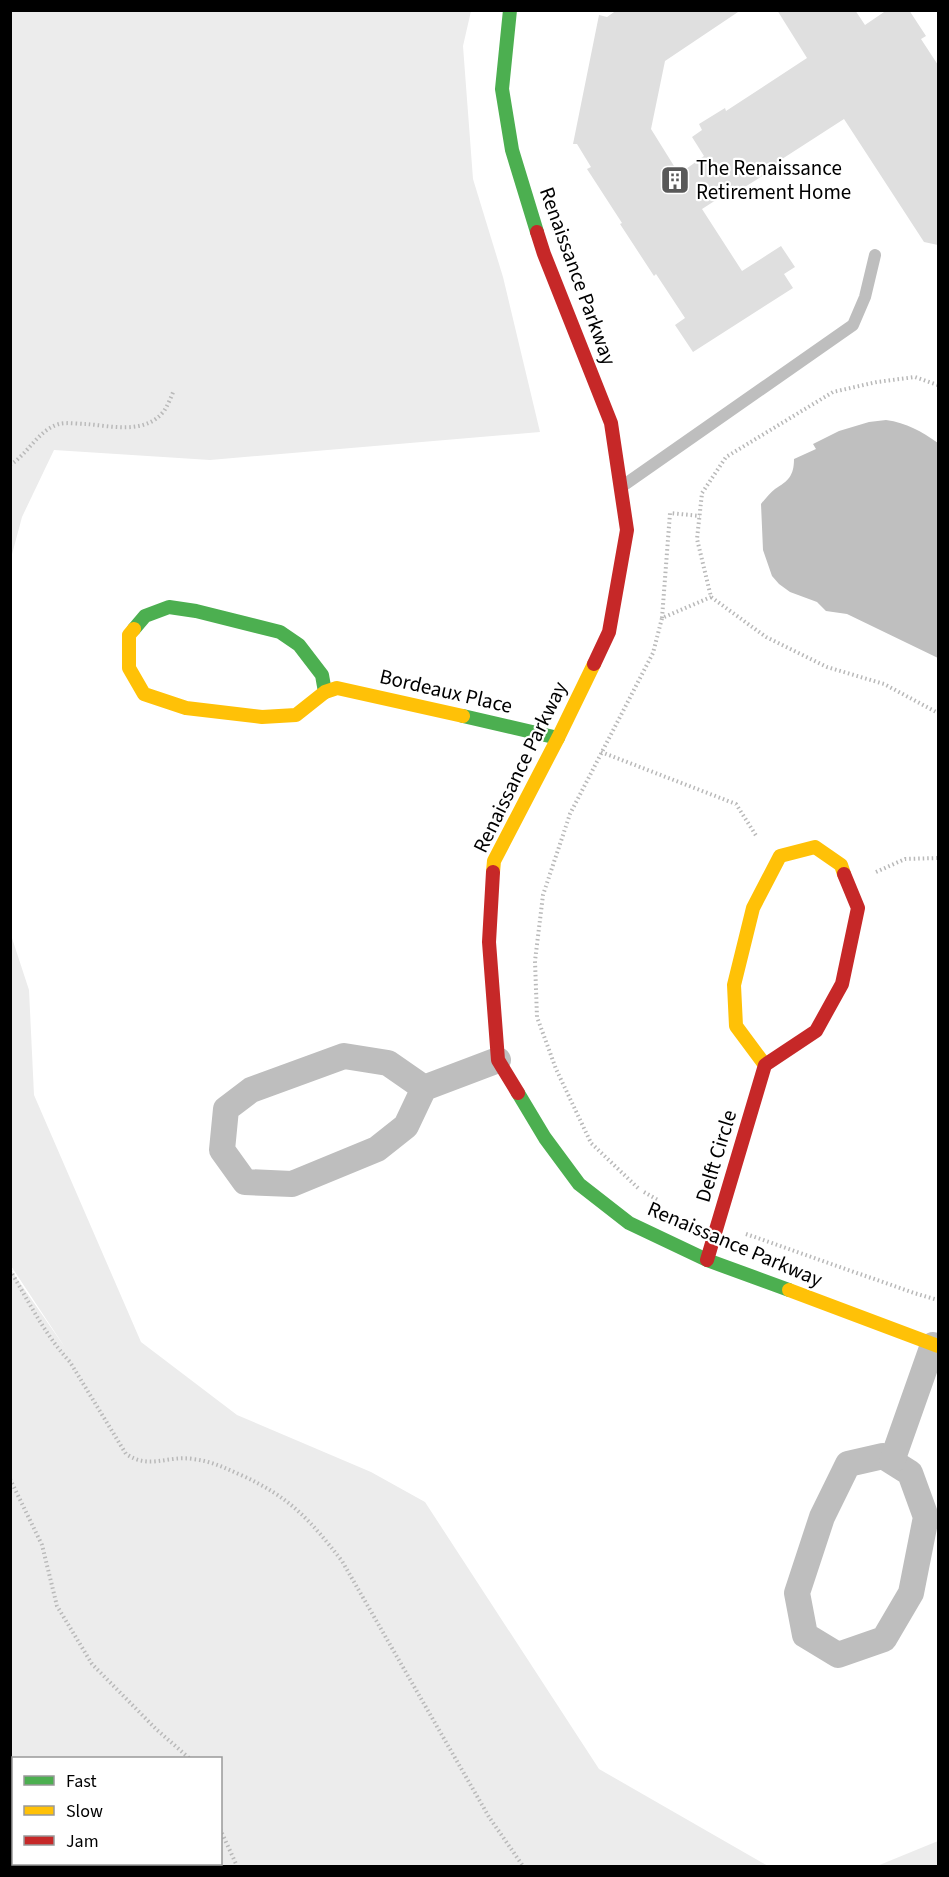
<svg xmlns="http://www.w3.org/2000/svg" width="949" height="1877" viewBox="0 0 949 1877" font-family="'Source Sans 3',sans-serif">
<rect width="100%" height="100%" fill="#fff"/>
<g fill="#ececec" fill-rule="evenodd">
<polygon points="11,10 471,11 463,46 473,179 503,277 540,432 210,460 54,450 22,517 11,558"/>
<path d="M10 932 29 990 34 1095 141 1342 237 1415 371 1472 425 1502 599 1769 768 1866H11V1270L66 1349 11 1266ZM14 1758H220V1864H14Z"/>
<polygon points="938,1841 938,1866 876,1866 877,1866"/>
</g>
<path fill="#bfbfbf" d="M886 420C907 423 921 431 938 443V658L847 614 826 611 817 602 790 592 779 584 772 576 763 550 761 504C765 499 770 493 775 489 788 481 794 476 794 459L816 449 813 444 839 431 869 422Z"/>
<polygon fill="#dfdfdf" points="617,10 741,10 665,61 651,129 679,174 704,156 692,137 702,130 699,124 725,108 726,111 807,58 777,10 855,10 865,25 887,10 909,10 926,36 921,39 938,65 938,245 924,242 844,119 765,170 767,173 740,190 738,186 702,209 742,271 781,246 795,267 784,274 793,288 693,352 675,325 685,318 656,274 654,276 620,224 622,223 587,169 591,167 577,144 573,144 599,15 607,17"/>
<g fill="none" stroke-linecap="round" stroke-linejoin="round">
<g stroke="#b9b9b9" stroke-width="4" stroke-dasharray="1.5 3" stroke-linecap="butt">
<polyline points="938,385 915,377 877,382 833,392 726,457 702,493 697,539 711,597 766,637 827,667 884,684 938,713"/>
<path d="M10 465C28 454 38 430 59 424 67 422 78 424 86 424 112 426 145 435 164 411 168 405 171 397 174 390"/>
<polyline points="662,618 670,513 700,516"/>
<polyline points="601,752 736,804 757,837"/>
<polyline points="876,872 905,859 938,858"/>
<polyline points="638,1188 591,1143 556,1069 537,1017 535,961 543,895 570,814 653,653 662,618 711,597"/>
<polyline points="644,1192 658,1200"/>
<polyline points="746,1234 914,1293 938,1300"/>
<path d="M10 1270C29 1302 45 1335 70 1362L126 1454C150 1470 167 1455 193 1459 211 1461 225 1468 241 1475 290 1497 310 1520 342 1561L489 1817 523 1866"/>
<polyline points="10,1479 42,1545 57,1606 92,1664 156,1729 189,1758"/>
<polyline points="220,1829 237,1866"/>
</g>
<polyline stroke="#bebebe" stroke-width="12" points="624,485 853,325 865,297 875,255"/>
<g stroke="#bebebe" stroke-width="26">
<polyline points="424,1088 388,1063 344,1056 251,1090 226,1109 222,1150 245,1182 292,1184 377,1149 406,1126 424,1088 498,1060"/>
<polygon points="883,1456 910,1473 926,1517 911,1593 884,1639 838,1655 805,1635 797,1593 822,1517 848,1464"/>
<polyline points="892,1461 933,1345"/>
</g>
<g stroke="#4caf50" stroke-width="14">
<polyline points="510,10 502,89 512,150 537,232"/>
<polyline points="134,629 145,616 169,607 196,611 280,632 299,645 322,675 325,692"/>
<polyline points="463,716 558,738"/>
<polyline points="518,1093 545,1138 579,1184 629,1223 707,1260 789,1290"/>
</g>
<g stroke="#ffc107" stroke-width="14">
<polyline points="134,629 129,635 129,668 144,694 186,708 262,717 296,715 325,692 337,688 463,716"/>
<polyline points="493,872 494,861 558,738 594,664"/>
<polyline points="765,1065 736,1026 734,985 753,908 780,856 815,847 841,865 844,874"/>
<polyline points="789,1290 938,1346"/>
</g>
<g stroke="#c62828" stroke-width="14">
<polyline points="537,232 544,254 611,423 627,530 609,632 594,664"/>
<polyline points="493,872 489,942 498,1060 518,1093"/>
<polyline points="707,1260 765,1065 816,1031 842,984 858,908 844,874"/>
</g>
</g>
<defs>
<g id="building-square" transform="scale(1.5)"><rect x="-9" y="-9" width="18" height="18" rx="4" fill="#595959" stroke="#fff"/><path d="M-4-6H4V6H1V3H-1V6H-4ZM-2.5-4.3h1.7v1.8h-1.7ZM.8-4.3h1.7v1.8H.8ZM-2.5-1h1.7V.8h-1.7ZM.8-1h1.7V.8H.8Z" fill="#fff"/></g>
</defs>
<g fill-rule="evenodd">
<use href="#building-square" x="675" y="180"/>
</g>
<g text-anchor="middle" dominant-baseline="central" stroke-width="4.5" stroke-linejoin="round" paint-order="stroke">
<g font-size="21" fill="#000" stroke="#fff" text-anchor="start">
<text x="696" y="168">The Renaissance<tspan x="696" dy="24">Retirement Home</tspan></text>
</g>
<g font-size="21" fill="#000" stroke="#fff">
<text transform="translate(578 276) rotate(70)">Renaissance Parkway</text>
<text transform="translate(446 691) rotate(13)">Bordeaux Place</text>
<text transform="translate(520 767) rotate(-64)">Renaissance Parkway</text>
<text transform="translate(716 1156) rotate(-73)">Delft Circle</text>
<text transform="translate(735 1244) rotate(23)">Renaissance Parkway</text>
</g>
</g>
<rect width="949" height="1877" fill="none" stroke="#000000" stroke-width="24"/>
<rect x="12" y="1757" width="210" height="108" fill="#ffffff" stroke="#999999" stroke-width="1.5"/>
<rect x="24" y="1776" width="30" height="9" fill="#4caf50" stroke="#999999" stroke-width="1.5"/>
<text x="66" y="1787" font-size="18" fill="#000000">Fast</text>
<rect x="24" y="1806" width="30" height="9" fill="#ffc107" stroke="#999999" stroke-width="1.5"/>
<text x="66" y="1817" font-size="18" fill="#000000">Slow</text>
<rect x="24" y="1836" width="30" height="9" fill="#c62828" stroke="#999999" stroke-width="1.5"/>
<text x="66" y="1847" font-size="18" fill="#000000">Jam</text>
</svg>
